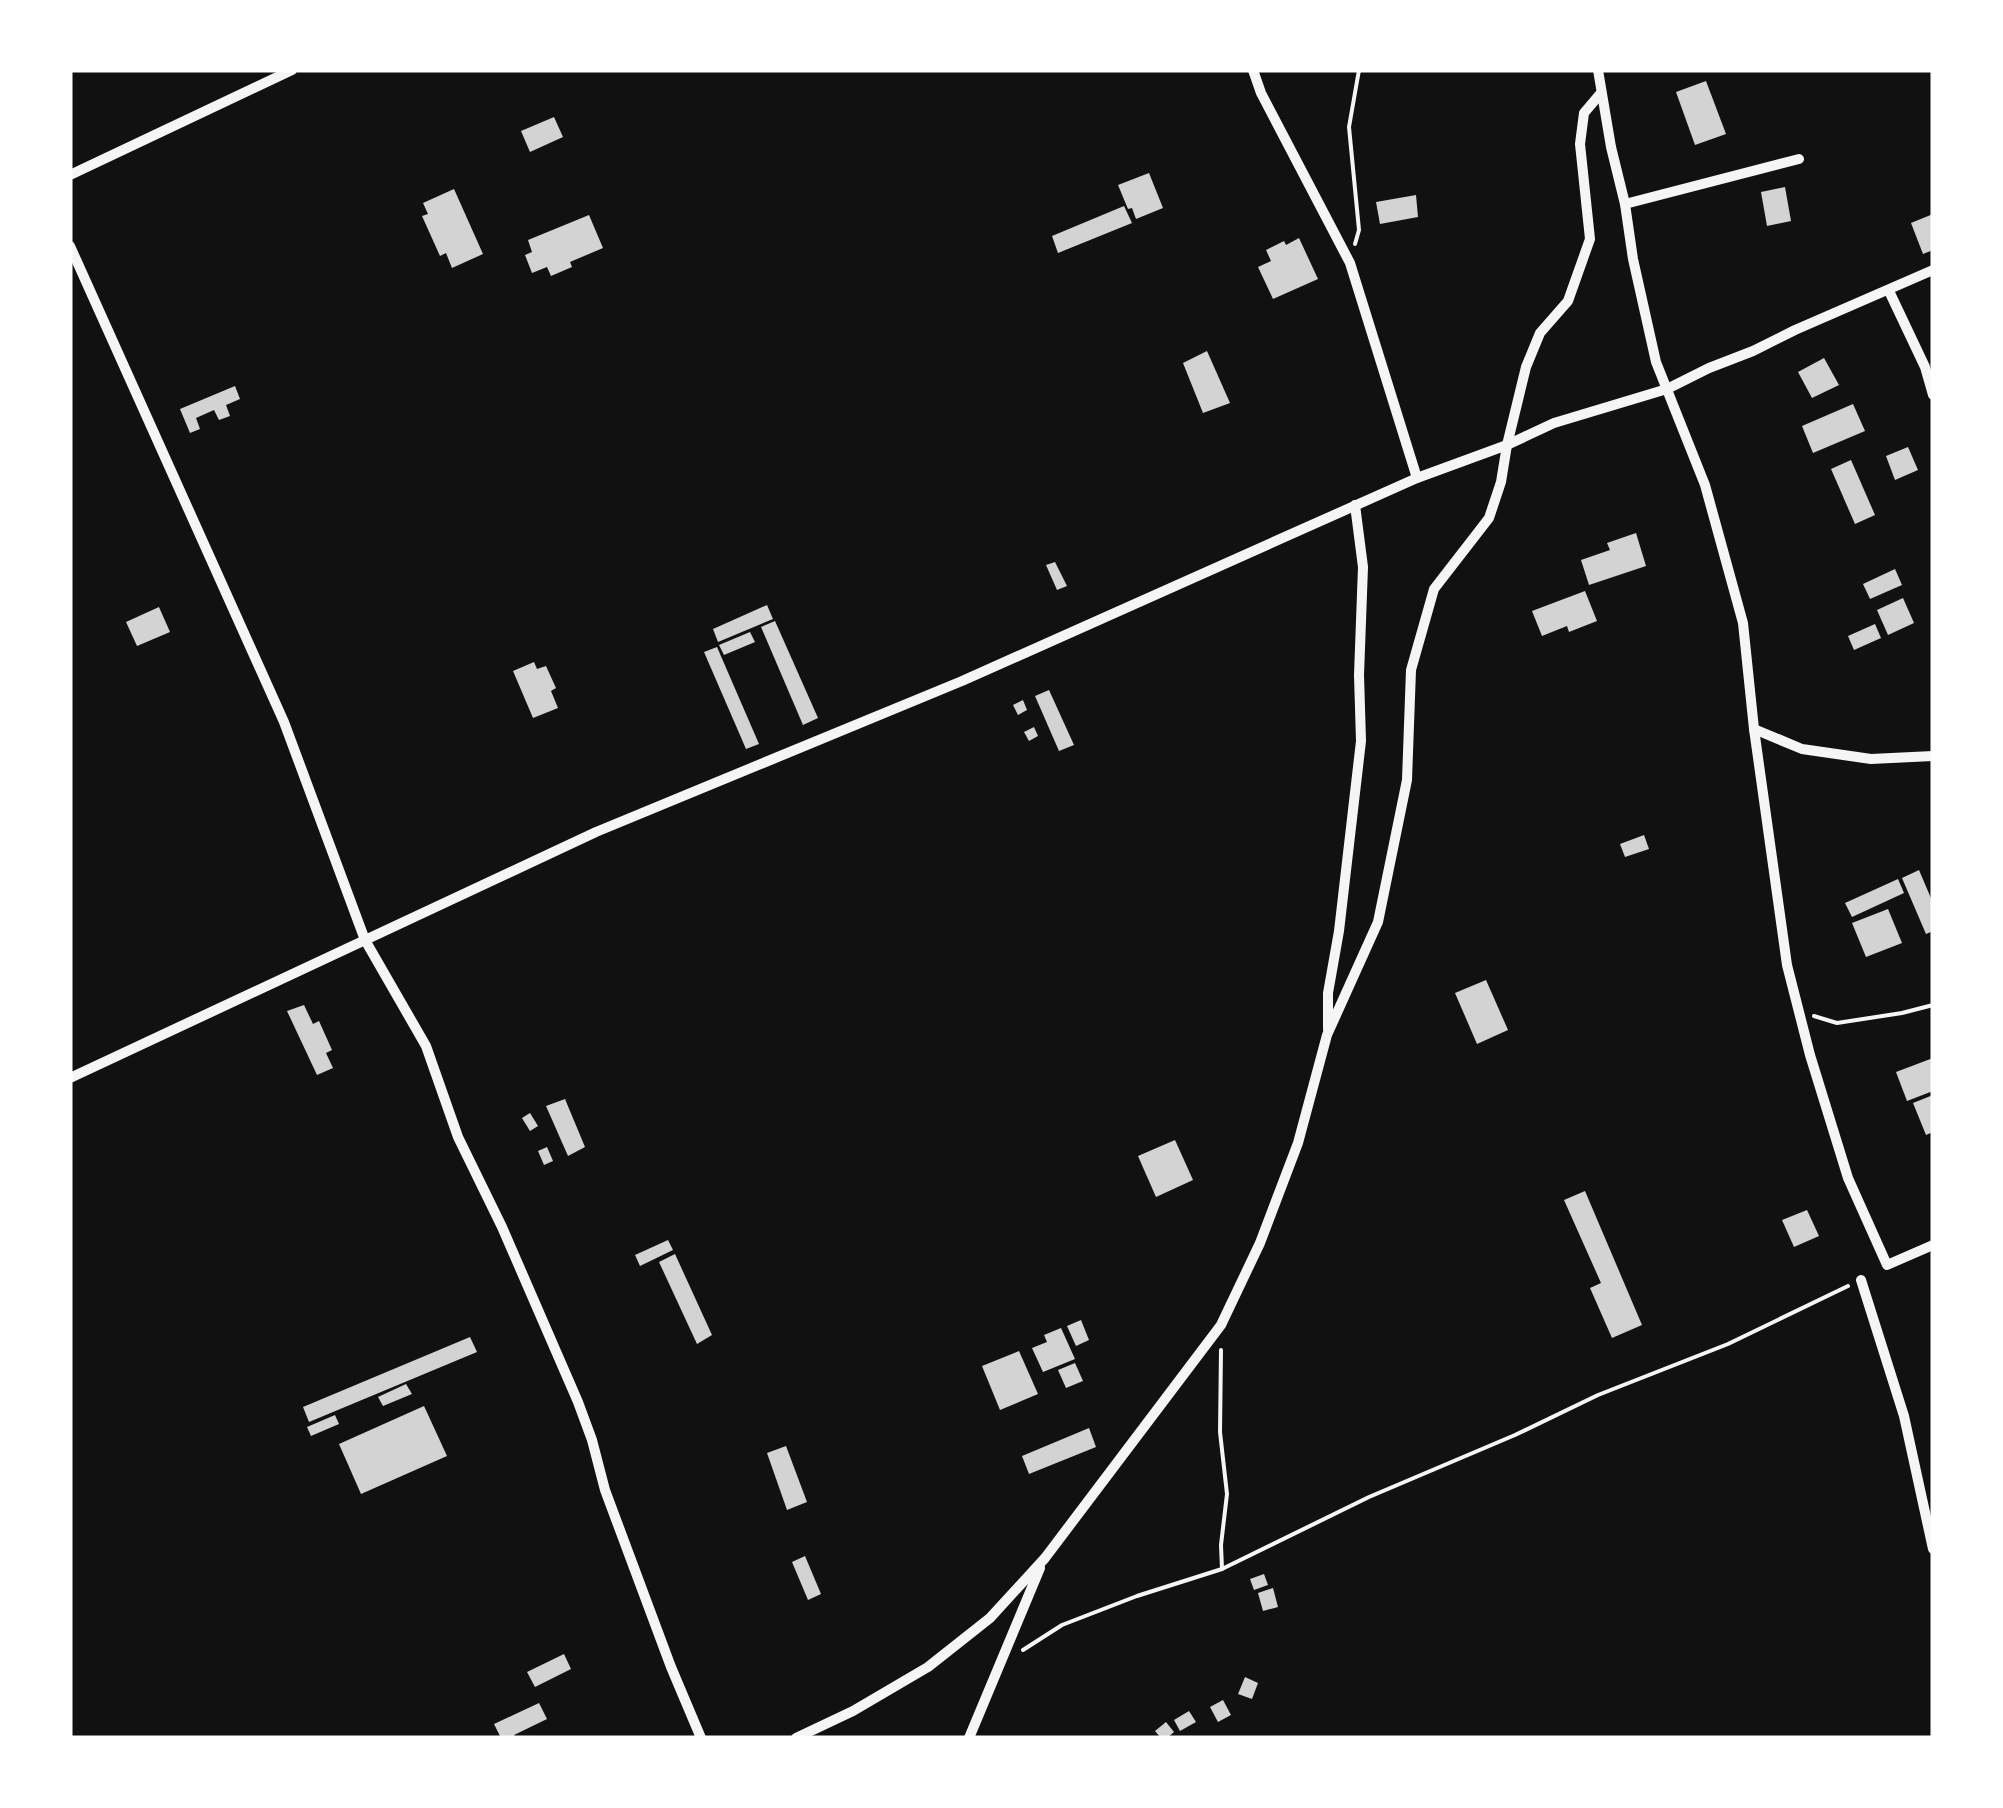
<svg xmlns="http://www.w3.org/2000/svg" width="2003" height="1808" viewBox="0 0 2003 1808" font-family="Inter,sans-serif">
<rect width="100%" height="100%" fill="#111"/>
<g fill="#d3d3d3">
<polygon points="1706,81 1726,134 1695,145 1676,92"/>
<polygon points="554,117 563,137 530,152 521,131"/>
<polygon points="1149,173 1163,208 1136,219 1132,208 1128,209 1118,185"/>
<polygon points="1785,187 1791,221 1767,226 1761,192"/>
<polygon points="454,189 483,254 452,268 446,253 440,256 422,216 428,214 423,203"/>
<polygon points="1416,195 1418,217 1380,224 1376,202"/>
<polygon points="1124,206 1132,223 1058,253 1052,236"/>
<polygon points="1933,214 1933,250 1923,254 1911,223"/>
<polygon points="589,215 603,248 570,262 572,267 551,276 547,267 532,273 525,255 532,252 528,240"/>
<polygon points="1299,238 1318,279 1273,299 1258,267 1271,261 1266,250 1284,241 1286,245"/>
<polygon points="1207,351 1230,403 1203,413 1183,363"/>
<polygon points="1824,358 1839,385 1812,398 1798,372"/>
<polygon points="235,386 240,399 226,405 230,416 219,420 214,410 196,418 200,429 190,433 180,409"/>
<polygon points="1853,404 1865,431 1813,453 1802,426"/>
<polygon points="1908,447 1918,470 1895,480 1886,456"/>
<polygon points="1851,460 1875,515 1855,524 1831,469"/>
<polygon points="1636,533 1646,566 1589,585 1581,560 1610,550 1607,543"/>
<polygon points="1055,562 1067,586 1057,590 1046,565"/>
<polygon points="1895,569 1902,585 1870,599 1863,584"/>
<polygon points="1585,591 1597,621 1569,632 1567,626 1542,636 1532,611"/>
<polygon points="1903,598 1914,623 1888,635 1877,610"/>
<polygon points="767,605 773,619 718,642 713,629"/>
<polygon points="159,607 170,632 137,646 126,622"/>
<polygon points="775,621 818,718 803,725 761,627"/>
<polygon points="1875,624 1881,638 1854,650 1848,636"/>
<polygon points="750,632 755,642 724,655 719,645"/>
<polygon points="717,647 759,744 746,749 704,652"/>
<polygon points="534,662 537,669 546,666 556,688 551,691 558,708 533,718 513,671"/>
<polygon points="1049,690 1074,745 1059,751 1035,696"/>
<polygon points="1023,700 1027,710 1018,715 1013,705"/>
<polygon points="1034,727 1038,736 1029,741 1024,732"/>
<polygon points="1644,835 1649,849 1625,857 1620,844"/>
<polygon points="1919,870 1933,903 1933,931 1926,934 1902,878"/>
<polygon points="1898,879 1904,893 1852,917 1845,903"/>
<polygon points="1888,909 1902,943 1866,957 1852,923"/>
<polygon points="1486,980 1508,1030 1477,1044 1455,993"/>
<polygon points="304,1005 313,1024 319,1021 332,1050 326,1053 333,1068 317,1075 287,1011"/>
<polygon points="1933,1058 1933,1091 1907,1101 1896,1072"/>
<polygon points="1933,1095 1933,1132 1926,1135 1913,1103"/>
<polygon points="565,1099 585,1147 568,1156 546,1106"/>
<polygon points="530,1113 538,1126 530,1131 522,1118"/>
<polygon points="1175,1140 1193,1180 1156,1197 1138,1156"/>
<polygon points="547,1147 553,1161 544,1165 538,1151"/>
<polygon points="1585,1191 1642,1325 1612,1338 1590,1288 1601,1283 1564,1200"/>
<polygon points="1807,1210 1819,1236 1794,1247 1782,1220"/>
<polygon points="668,1240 673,1250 640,1266 635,1255"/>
<polygon points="675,1254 712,1335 697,1344 659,1262"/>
<polygon points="1081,1320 1089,1340 1076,1346 1067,1326"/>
<polygon points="1061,1328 1075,1359 1043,1372 1032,1348 1047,1342 1044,1335"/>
<polygon points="470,1337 477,1352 309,1422 303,1407"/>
<polygon points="1019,1351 1038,1394 1000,1410 982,1366"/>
<polygon points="1075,1363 1083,1381 1066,1388 1058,1370"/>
<polygon points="406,1384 412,1394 383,1406 378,1397"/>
<polygon points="424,1406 447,1456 361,1494 339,1444"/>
<polygon points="335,1415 339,1424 311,1436 307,1427"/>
<polygon points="1089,1428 1096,1447 1029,1474 1022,1456"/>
<polygon points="786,1446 807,1502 787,1510 767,1453"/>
<polygon points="805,1556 821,1594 808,1600 792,1562"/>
<polygon points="1264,1574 1268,1585 1254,1590 1250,1579"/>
<polygon points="1273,1588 1278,1607 1263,1611 1258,1593"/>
<polygon points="564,1654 571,1669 535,1687 527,1672"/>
<polygon points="1245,1677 1258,1683 1252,1699 1238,1694"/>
<polygon points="1223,1700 1231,1715 1218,1722 1210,1707"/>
<polygon points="539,1703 547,1719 514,1735 516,1738 501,1738 494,1724"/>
<polygon points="1189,1711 1196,1722 1180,1731 1174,1720"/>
<polygon points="1166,1722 1174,1732 1167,1738 1161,1738 1155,1731"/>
</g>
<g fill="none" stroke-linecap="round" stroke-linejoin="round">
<g stroke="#f5f5f5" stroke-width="4">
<polyline points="1355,244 1359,230 1349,127 1359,70"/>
<polyline points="1814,1016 1837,1023 1902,1013 1933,1005"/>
<polyline points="1222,1569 1369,1497 1515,1435 1598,1395 1728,1344 1848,1286"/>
<polyline points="1023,1650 1062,1625 1137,1596 1222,1569 1221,1545 1227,1494 1220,1432 1221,1350"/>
</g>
<g stroke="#f5f5f5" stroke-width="10">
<polyline points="1253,70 1261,93 1350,263 1417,478"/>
<polyline points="1598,70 1611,147 1625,204 1633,259 1656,362 1705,485 1743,623 1754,729 1787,965 1810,1055 1848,1178 1887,1265 1933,1245"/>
<polyline points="70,175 292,70"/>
<polyline points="1625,204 1799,159"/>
<polyline points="70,246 284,722 365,940 426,1046 458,1137 502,1227 578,1402 592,1440 605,1490 671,1667 701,1738"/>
<polyline points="1889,291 1925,367 1933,395"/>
<polyline points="1754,729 1802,749 1871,759 1933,756"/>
<polyline points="1328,1029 1328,993 1339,931 1361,741 1359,675 1363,567 1355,505"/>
<polyline points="70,1078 596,832 962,681 1417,478 1507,445 1554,423 1667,389 1709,368 1753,351 1795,330 1933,270"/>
<polyline points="1861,1280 1904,1416 1933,1549"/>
<polyline points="796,1738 853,1711 928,1667 990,1618 1045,1558 1221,1325 1260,1243 1298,1143 1327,1035 1378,922 1407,780 1411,670 1434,589 1489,518 1501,482 1507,445 1526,367 1540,333 1568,301 1590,239 1580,144 1584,113 1601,93"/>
<polyline points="969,1738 1040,1568"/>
</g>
</g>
<rect width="2003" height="1808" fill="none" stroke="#ffffff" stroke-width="145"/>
</svg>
